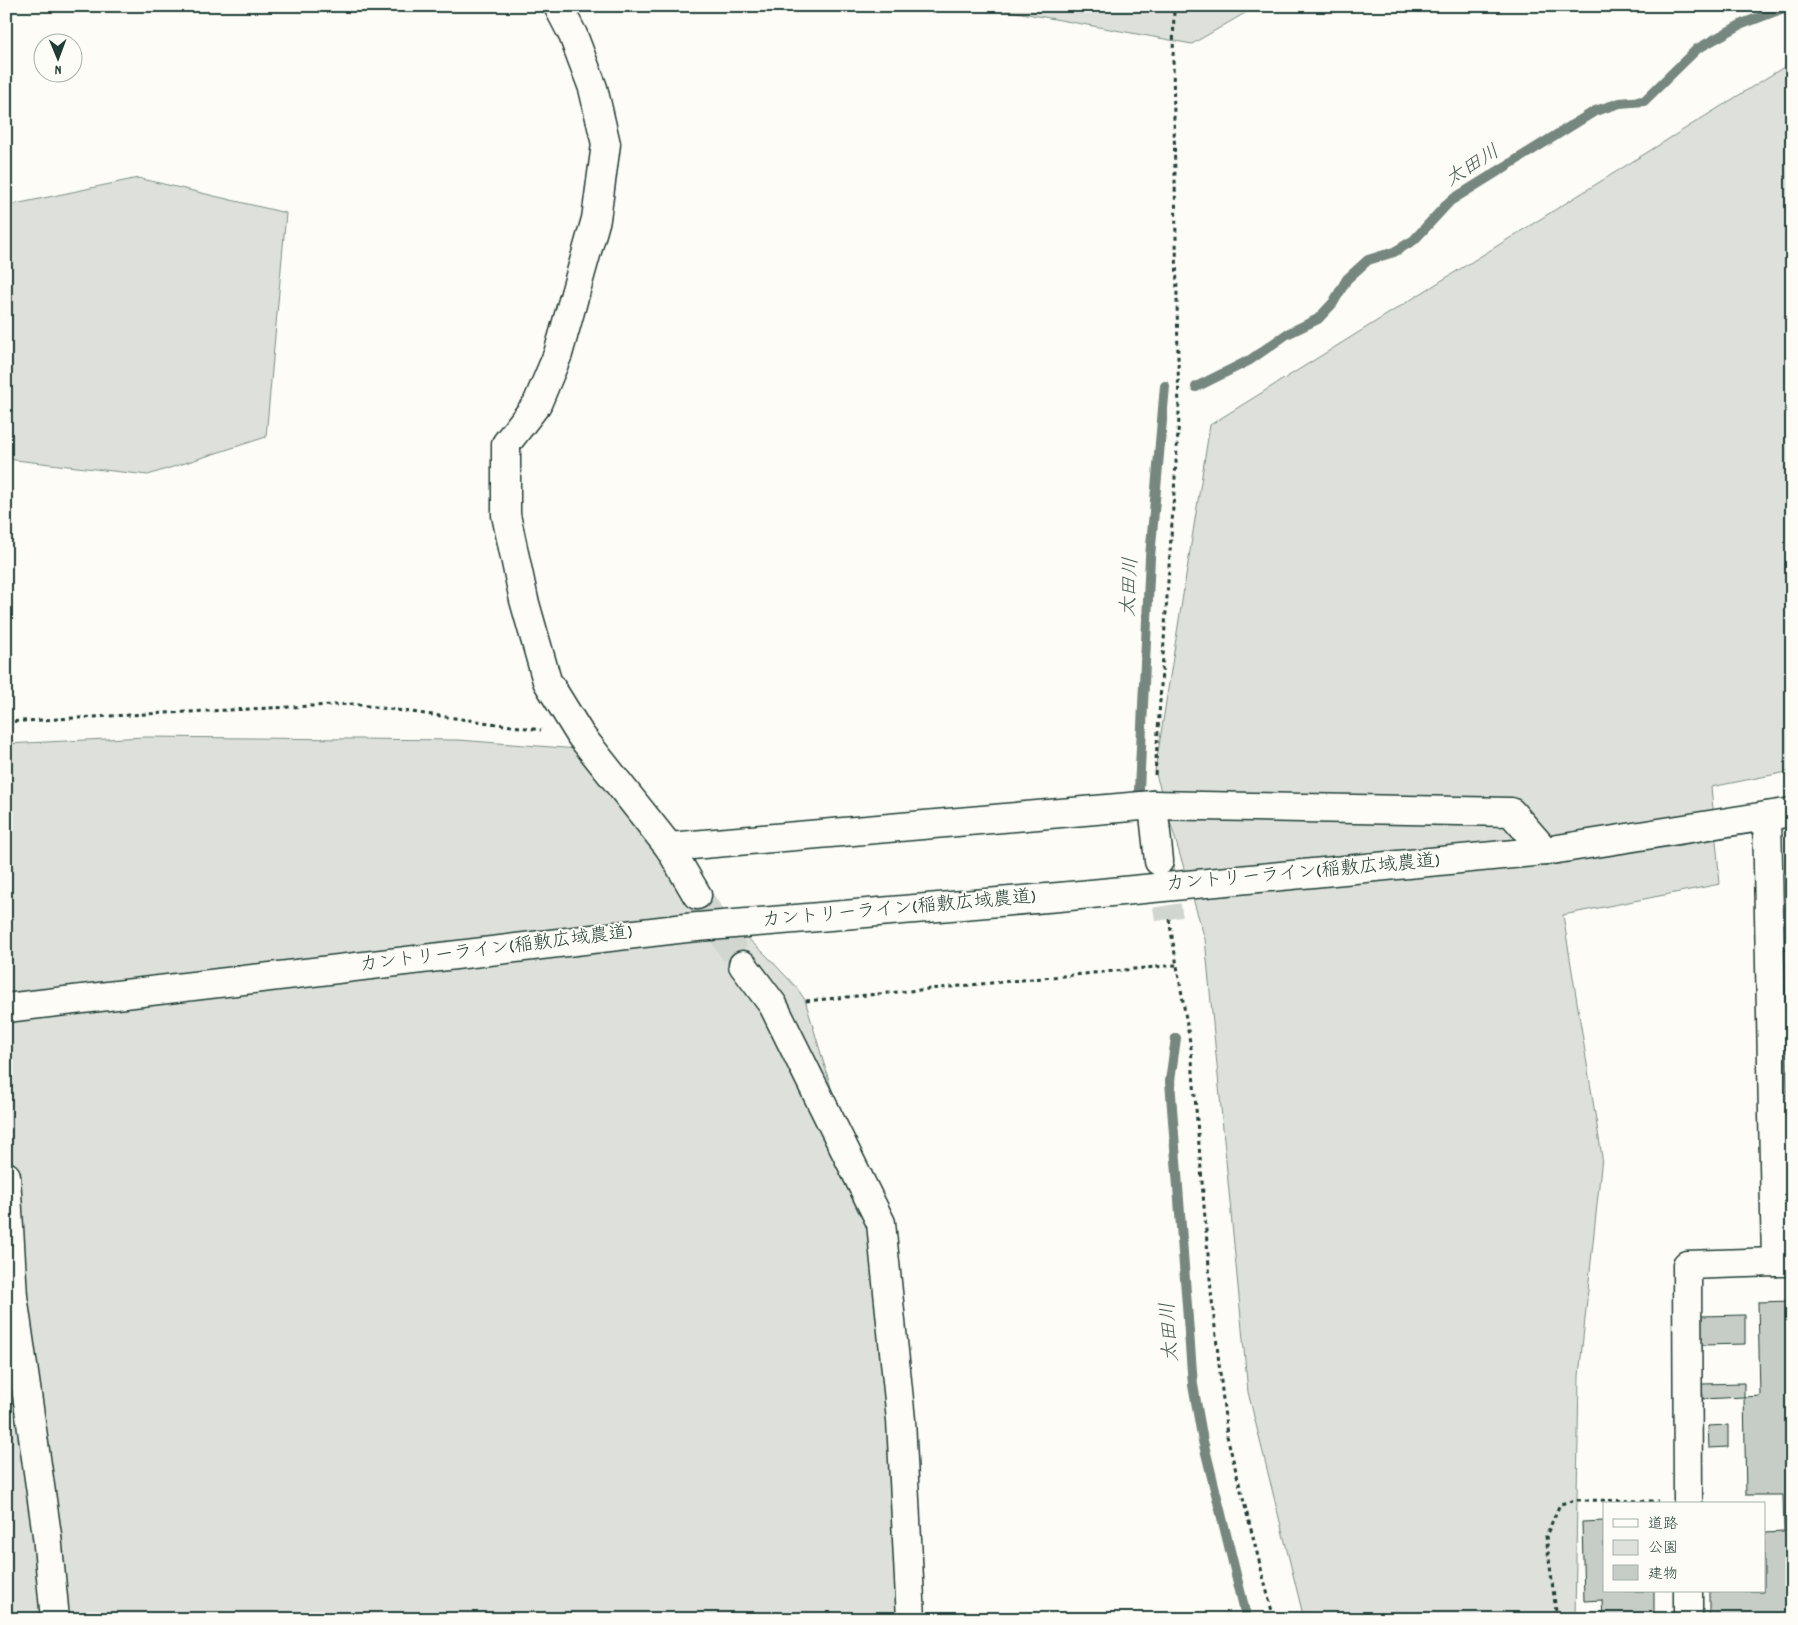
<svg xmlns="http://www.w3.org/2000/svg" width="1798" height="1625" viewBox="0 0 1798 1625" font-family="Dekko,'Klee One',sans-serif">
<rect width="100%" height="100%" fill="#fdfcf7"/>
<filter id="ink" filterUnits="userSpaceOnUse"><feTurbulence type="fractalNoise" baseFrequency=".02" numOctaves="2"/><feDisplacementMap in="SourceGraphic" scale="10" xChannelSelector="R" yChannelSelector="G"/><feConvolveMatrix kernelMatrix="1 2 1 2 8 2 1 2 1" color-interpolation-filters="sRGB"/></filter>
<g filter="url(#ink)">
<g fill="#dde0db" stroke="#7e8e88">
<polygon points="983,6 1257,6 1192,44"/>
<polygon points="1792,62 1792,771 1711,787 1720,884 1563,915 1602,1157 1579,1376 1575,1619 1304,1619 1248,1392 1205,939 1155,771 1210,425"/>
<polygon points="138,178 286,213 266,437 148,475 6,459 6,206"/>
<polygon points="145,737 458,740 578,749 657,855 767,956 797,988 805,1000 872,1225 894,1422 902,1619 6,1619 6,744"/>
</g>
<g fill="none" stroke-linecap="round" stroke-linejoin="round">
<g stroke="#75877f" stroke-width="10">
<polyline points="1196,387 1250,360 1287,334 1318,319 1333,303 1347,279 1368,260 1394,252 1414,240 1450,201 1595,111 1620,103 1644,101 1697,49 1742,24 1789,6"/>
<polyline points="1139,790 1150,557 1165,386"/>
<polyline points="1176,1038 1170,1081 1193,1385 1203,1441 1247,1619"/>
</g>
</g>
<g fill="#c6cdc7" stroke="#1f3d34">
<polygon points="1792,1301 1792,1619 1709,1619 1709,1591 1764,1591 1764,1533 1784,1532 1783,1495 1746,1495 1744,1397 1760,1396 1758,1302"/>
<polygon points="1745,1315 1745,1344 1701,1345 1701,1316"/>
<polygon points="1744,1383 1744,1397 1703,1399 1702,1384"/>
<polygon points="1728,1425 1728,1447 1709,1448 1708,1426"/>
<polygon points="1604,1521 1604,1591 1654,1591 1654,1619 1603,1619 1602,1600 1584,1601 1582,1522"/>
</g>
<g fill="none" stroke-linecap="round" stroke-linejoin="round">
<g stroke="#d1d6d0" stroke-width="28" stroke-dasharray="28 14" stroke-linecap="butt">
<polyline points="1160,864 1169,919"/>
<polyline points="697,895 743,965"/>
</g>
<g stroke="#1f3d34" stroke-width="31">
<g id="minor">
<polyline points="558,6 573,35 593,88 606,144 596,219 558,354 537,404 506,444 506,515 524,600 547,681 581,736 669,847 697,895"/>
<polyline points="1153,805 1159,861"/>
<polyline points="1767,816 1776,1262 1792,1262"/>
<polyline points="669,847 1153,805 1511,812 1545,851"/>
<polyline points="743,965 773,1005 881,1223 901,1420 911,1619"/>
<polyline points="6,1176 13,1296 47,1535 55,1619"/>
<polyline points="1688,1504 1687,1265 1776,1262"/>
<polyline points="1688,1591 1688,1619"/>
</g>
</g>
<g stroke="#1f3d34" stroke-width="31">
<polyline id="tertiary" points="6,1008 686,928 1059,897 1545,851 1792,812"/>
</g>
<g stroke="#1f3d34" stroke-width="3" stroke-dasharray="4 4" stroke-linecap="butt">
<polyline points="6,722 146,714 353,704 541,730"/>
<polyline points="1155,775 1179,418 1173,59 1174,6"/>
<polyline points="1169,919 1191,1048 1211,1291 1227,1436 1274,1619"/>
<polyline points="806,1001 1176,965"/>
<polyline points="1557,1619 1546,1536 1560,1504 1577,1500 1658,1501"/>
</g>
<use href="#minor" stroke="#fdfcf7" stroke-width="28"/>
<use href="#tertiary" stroke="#fdfcf7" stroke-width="28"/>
</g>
</g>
<g text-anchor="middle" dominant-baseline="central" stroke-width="4" stroke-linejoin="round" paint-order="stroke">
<g font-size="19" fill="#1f3d34" stroke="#fdfcf7">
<text transform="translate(1303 874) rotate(-5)">カントリーライン(稲敷広域農道)</text>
<text transform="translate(899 910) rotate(-5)">カントリーライン(稲敷広域農道)</text>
<text transform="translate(496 950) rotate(-7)">カントリーライン(稲敷広域農道)</text>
</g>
<g font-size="20" font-style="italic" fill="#435c53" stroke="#fdfcf7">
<text transform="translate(1473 167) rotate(-32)">太田川</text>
<text transform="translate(1131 587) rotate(-87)">太田川</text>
<text transform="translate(1171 1332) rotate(-94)">太田川</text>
</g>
</g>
<rect width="1798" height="1625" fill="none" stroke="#fdfcf7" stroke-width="25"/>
<rect x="12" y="12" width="1773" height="1600" fill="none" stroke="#1f3d34" stroke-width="2" filter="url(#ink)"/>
<rect x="1603" y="1502" width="162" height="90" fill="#fdfcf7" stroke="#a4b0a9"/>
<rect x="1613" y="1519" width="25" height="8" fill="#fdfcf7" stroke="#a4b0a9"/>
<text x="1648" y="1528" font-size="15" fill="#1f3d34">道路</text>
<rect x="1613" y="1540" width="25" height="15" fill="#dde0db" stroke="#a4b0a9"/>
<text x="1648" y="1552" font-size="15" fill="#1f3d34">公園</text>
<rect x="1613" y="1565" width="25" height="15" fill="#c6cdc7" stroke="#a4b0a9"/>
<text x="1648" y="1578" font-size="15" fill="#1f3d34">建物</text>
<g transform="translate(58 58) rotate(179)"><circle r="24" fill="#fdfcf7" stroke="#a4b0a9"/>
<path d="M0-4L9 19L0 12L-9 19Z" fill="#1f3d34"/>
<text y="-8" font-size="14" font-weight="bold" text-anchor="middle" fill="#1f3d34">N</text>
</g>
</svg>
